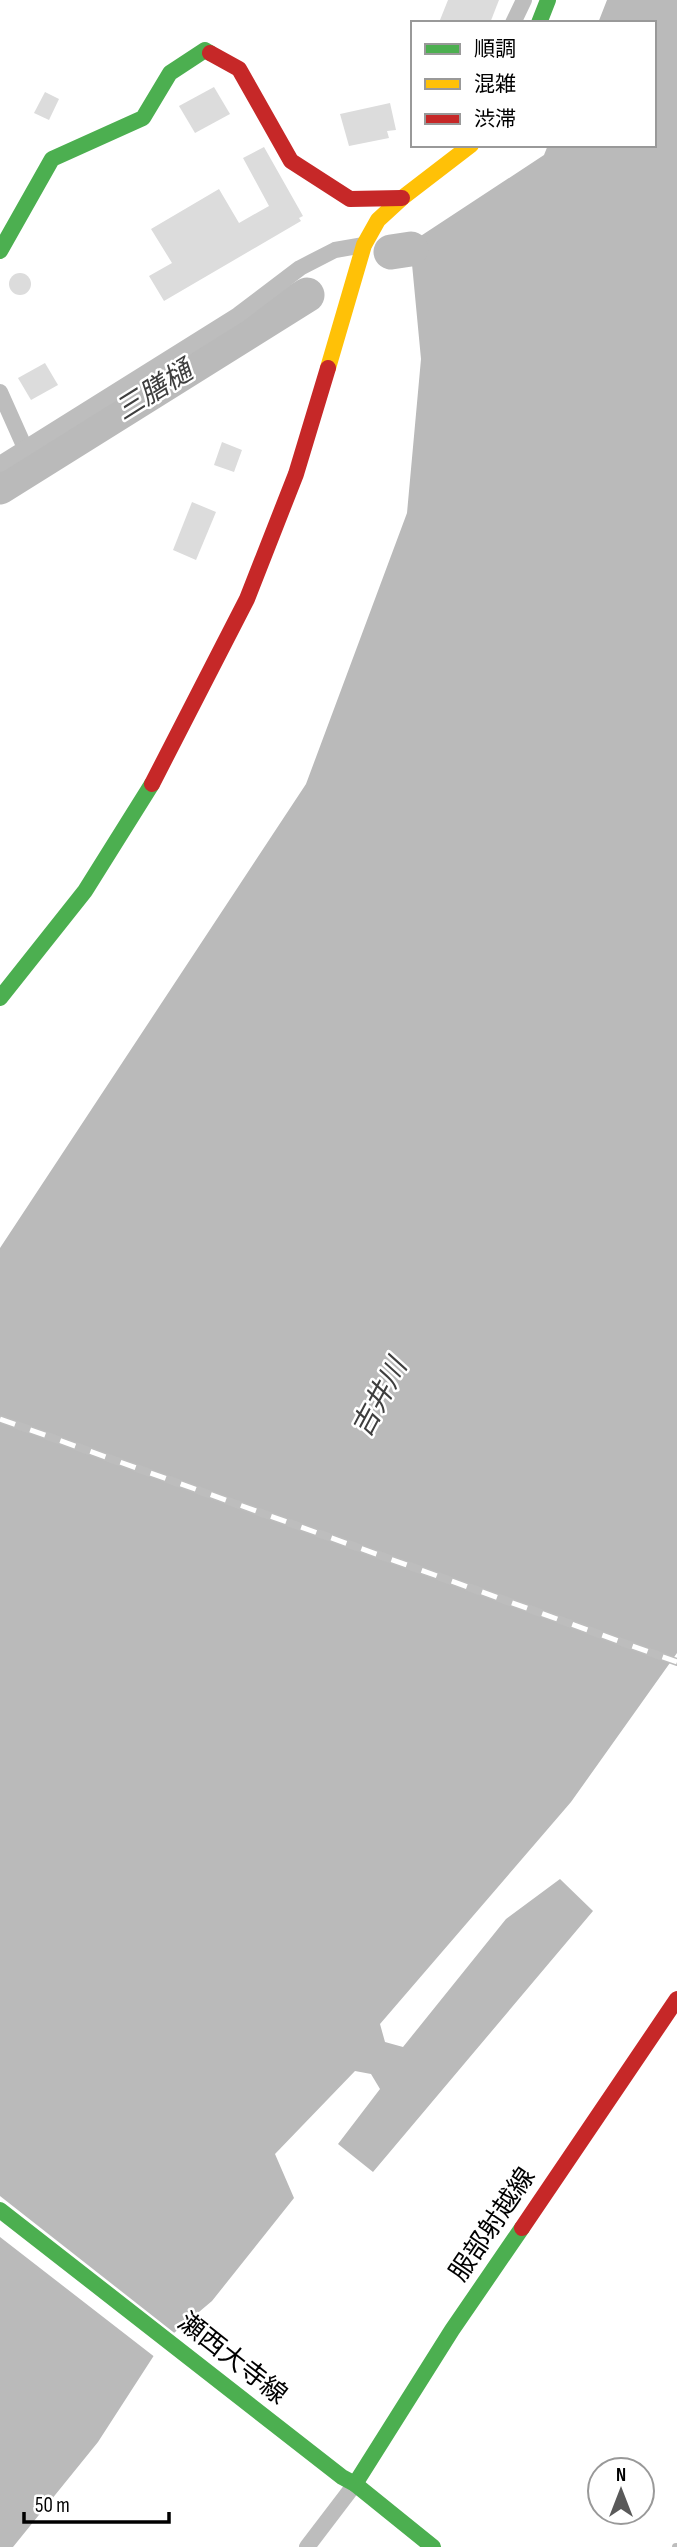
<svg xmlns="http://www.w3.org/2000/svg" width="677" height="2547" viewBox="0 0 677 2547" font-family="'Sofia Sans Condensed','Noto Sans JP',sans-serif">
<rect width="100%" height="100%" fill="#fff"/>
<polygon fill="#bababa" points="607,0 677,0 677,1653 571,1802 380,2024 385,2042 403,2047 506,1919 560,1879 593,1911 373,2172 338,2144 380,2089 371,2074 355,2071 275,2154 294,2198 212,2301 162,2343 98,2442 13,2547 0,2547 0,1248 306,784 407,513 421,359 410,243 544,155 548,145 654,145 654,23 598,23"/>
<polygon fill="#fff" points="0,2196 177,2335 164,2346 156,2358 0,2237"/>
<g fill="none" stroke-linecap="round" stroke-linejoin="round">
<g stroke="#bababa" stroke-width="35">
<polyline points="391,252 411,249"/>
<polyline points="0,487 307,295"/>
</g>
</g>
<g fill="#dcdcdc">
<polygon points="448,0 499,0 490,23 449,23 440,20"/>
<polygon points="214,87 230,114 195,133 179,106"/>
<polygon points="45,92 59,99 49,120 34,113"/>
<polygon points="390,103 396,130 387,131 389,138 349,146 340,114"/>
<polygon points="264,147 303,216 299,218 301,221 164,301 149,276 172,263 151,229 219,189 239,223 269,206 243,158"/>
<circle cx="20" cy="284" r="11"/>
<polygon points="45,363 58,385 31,400 18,378"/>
<polygon points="222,442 242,450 234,472 214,465"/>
<polygon points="192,502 216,512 196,560 173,550"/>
</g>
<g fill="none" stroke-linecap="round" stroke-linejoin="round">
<polyline stroke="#bdbdbd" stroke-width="8" points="676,2547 677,2547"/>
<g stroke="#bdbdbd" stroke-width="16">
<polyline points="513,23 524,0"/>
<polyline points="0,392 25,448"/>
<polyline points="0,464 238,315 300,268 335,250 364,245"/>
<polyline points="307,2547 355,2484"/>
</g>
<g stroke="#4caf50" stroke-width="16">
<polyline points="539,23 548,0"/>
<polyline points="0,251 52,159 143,118 170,73 205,50 210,53"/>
<polyline points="0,998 85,891 152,784"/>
<polyline points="0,2210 342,2477 355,2484 433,2547"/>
<polyline points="355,2484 452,2330 522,2228"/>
</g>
<polyline stroke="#ffc107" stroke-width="16" points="328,368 364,245 378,220 402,198 471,145"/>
<g stroke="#c62828" stroke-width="16">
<polyline points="210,53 239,69 291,161 350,199 402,198"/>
<polyline points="152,784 247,599 296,474 328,368"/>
<polyline points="522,2228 677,1999"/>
</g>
<g stroke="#bdbdbd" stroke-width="8">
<polyline id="rail" points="0,1419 677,1662"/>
</g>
<use href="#rail" stroke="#fff" stroke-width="5" stroke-dasharray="16" stroke-linecap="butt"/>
</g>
<g text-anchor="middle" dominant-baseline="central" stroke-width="5" stroke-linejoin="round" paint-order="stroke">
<g font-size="26" fill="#000" stroke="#fff">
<text transform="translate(493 2225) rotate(-56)">服部射越線</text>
<text transform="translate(232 2359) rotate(38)">瀬西大寺線</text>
</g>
<g font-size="28" font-style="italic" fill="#3e3e3e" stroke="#fff">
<text transform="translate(154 391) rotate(-32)">三膳樋</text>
<text transform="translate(380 1398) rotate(-62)">吉井川</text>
</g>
</g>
<rect x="411" y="21" width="245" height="126" fill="#ffffff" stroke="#999999" stroke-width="2"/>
<rect x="425" y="44" width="35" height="10" fill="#4caf50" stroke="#999999" stroke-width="2"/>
<text x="474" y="56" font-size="21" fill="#000000">順調</text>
<rect x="425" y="79" width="35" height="10" fill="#ffc107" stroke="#999999" stroke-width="2"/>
<text x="474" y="91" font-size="21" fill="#000000">混雑</text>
<rect x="425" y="114" width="35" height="10" fill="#c62828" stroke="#999999" stroke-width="2"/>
<text x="474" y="126" font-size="21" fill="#000000">渋滞</text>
<g transform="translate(621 2491)"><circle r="33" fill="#ffffff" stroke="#999999" stroke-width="2"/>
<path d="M0-5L12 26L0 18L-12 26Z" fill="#595959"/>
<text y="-10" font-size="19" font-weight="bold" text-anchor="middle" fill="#000000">N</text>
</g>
<path d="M24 2512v10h145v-10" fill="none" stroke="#000000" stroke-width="3.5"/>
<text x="35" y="2512" font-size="21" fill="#000000" stroke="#ffffff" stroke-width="5" paint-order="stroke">50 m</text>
</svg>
